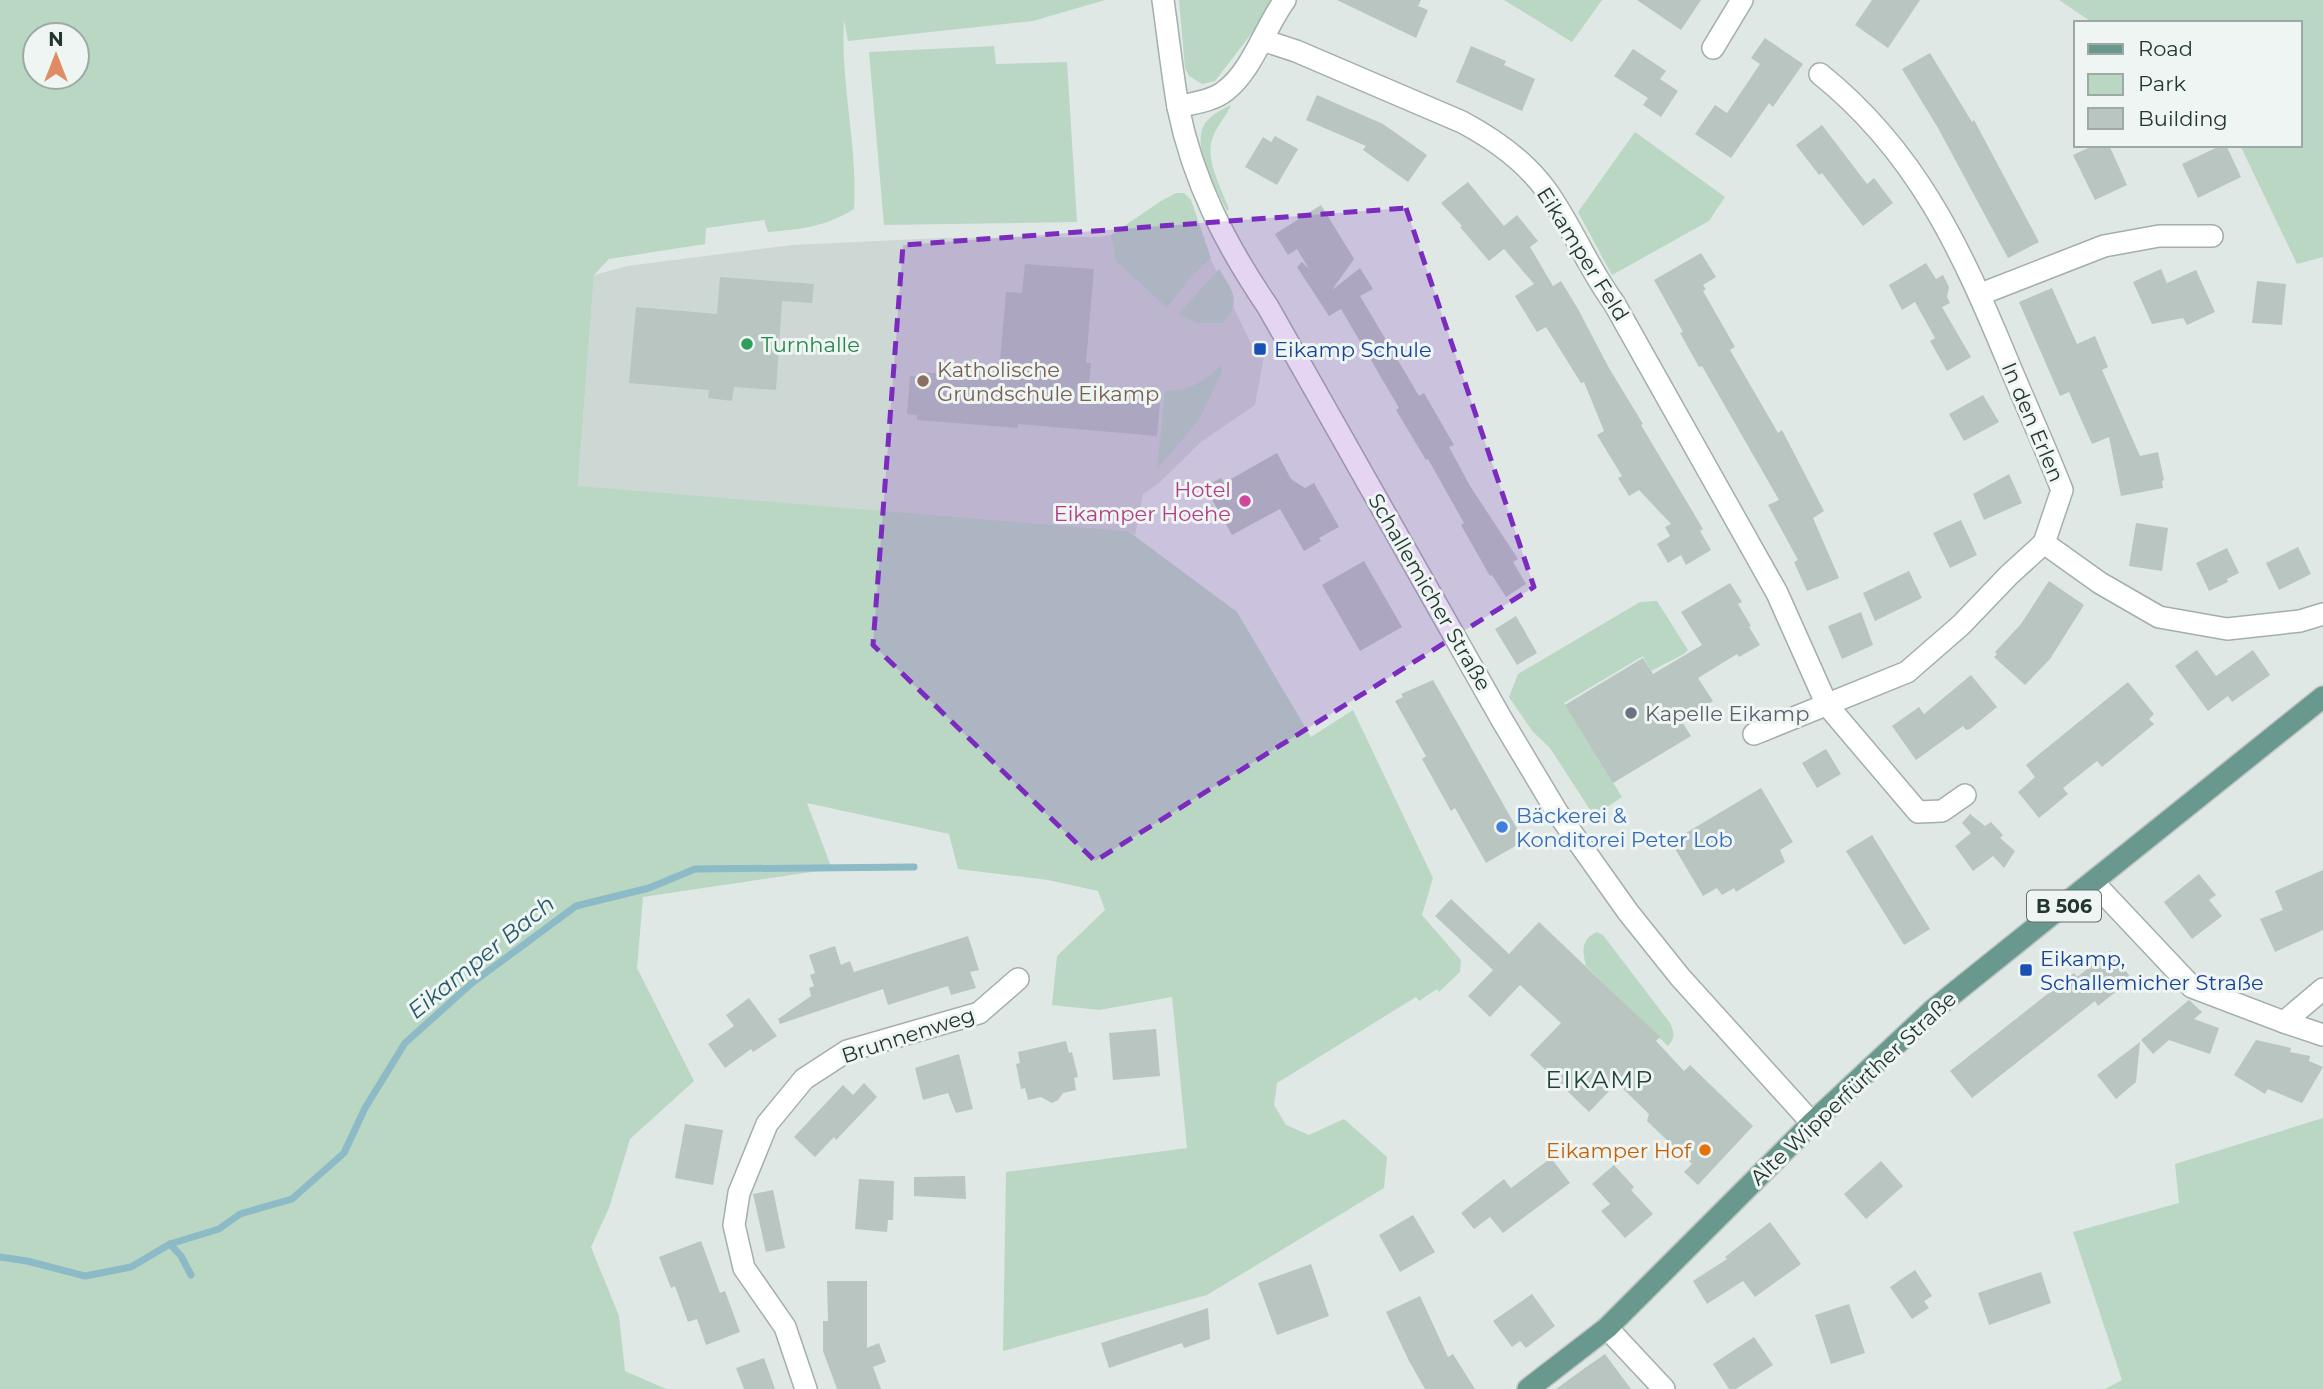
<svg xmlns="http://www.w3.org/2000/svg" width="2323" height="1389" viewBox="0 0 2323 1389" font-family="Montserrat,sans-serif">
<rect width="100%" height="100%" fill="#dfe8e5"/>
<polygon fill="#cdd8d4" points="1195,226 1253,348 1264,356 1255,405 1201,442 1159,483 1143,494 1135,535 1128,531 578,487 594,275 627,266 792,245 940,238 1099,237 1111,235 1133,227"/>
<g fill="#bad7c4" fill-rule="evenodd">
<path d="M0 0H1105L1033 21 848 41 844 20C840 83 858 146 854 209 825 227 801 229 768 232L764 220 706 228 705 244 609 259 594 275 578 486 1128 531 1237 612 1311 737 1353 710 1433 878 1422 915 1461 960 1460 972 1439 992 1437 989 1419 1001 1416 997 1277 1083 1274 1105 1286 1125 1309 1135 1344 1119 1387 1157 1384 1188 1207 1295 1003 1351 1006 1172 1187 1148 1172 997 1099 1010 1052 1005 1057 956 1105 910 1098 891 1048 880 958 869 949 834 807 803 832 869 643 897 637 968 694 1081 630 1139 609 1208 591 1247 619 1316 625 1371 666 1389H0ZM35 35H77V77H35Z"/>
<polygon points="1179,0 1277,0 1215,81 1202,84 1189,76 1185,68"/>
<polygon points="1504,0 1602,0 1572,42"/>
<polygon points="2059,0 2323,0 2323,257 2297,264 2240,145 2300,145 2300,23 2093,23"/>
<polygon points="994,46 996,64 1067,62 1077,222 884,225 869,52"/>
<path d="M1231 105C1227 114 1219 124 1214 134 1203 157 1221 187 1229 209L1227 211C1217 189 1187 140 1208 120 1214 113 1223 109 1231 105Z"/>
<polygon points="1635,132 1725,197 1709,221 1612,275 1578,212"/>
<polygon points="1176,193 1184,193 1191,200 1211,258 1189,279 1167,308 1116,261 1111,235 1161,201"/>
<path d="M1219 269C1232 290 1243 302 1223 323H1197L1178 314Z"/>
<path d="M1222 365 1221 374 1199 420 1157 469 1165 391C1192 390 1202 382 1222 365Z"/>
<polygon points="1657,601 1688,650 1684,654 1651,671 1643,656 1564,703 1622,797 1594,816 1550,748 1533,732 1509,697 1518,674 1640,602"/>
<path d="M1597 932 1603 935 1670 1023C1675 1033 1675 1038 1668 1046L1586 966C1582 951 1581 939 1597 932Z"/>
<polygon points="2323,1118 2323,1389 2105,1389 2122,1380 2073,1232 2179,1203 2175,1164"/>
</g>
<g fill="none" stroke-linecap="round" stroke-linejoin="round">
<g stroke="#8dbac7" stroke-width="7">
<polyline points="170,1244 181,1256 191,1275"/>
<polyline points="0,1257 27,1261 85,1276 131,1267 170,1244 219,1229 240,1214 292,1199 344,1153 365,1108 405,1043 472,983 576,906 649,888 695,869 914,867"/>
</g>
</g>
<g fill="#b8c5c1">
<polygon points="1337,0 1421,0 1418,6 1428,10 1416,38"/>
<polygon points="1637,0 1701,0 1681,30"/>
<polygon points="1872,0 1920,0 1888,48 1855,25"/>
<polygon points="1765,38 1803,64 1773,107 1769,103 1731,158 1695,134 1715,105 1727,113 1760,64 1751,58"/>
<polygon points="1471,46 1506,61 1504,65 1535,79 1522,111 1456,82"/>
<polygon points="1633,49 1666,71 1660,79 1678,91 1661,117 1643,105 1648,98 1614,76"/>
<polygon points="1930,53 1972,122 1974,120 2039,242 2008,258 1938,128 1902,69"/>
<polygon points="1317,95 1383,124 1427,155 1408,182 1363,150 1366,146 1306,120"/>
<polygon points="1822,125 1867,184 1874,178 1893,203 1863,226 1822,173 1819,175 1796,145"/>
<polygon points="1275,136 1298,149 1277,185 1245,167 1263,137 1271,142"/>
<polygon points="2095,145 2109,145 2127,185 2095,200 2073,155"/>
<polygon points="2222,145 2226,145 2241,177 2198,198 2182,164"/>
<polygon points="1468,182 1504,226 1517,215 1538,241 1530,247 1553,286 1561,281 1578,309 1609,368 1643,424 1641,425 1703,529 1700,531 1711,550 1686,565 1681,555 1668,563 1657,544 1670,536 1665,527 1671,524 1639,490 1629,496 1618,478 1622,476 1597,435 1604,431 1584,382 1581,383 1546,327 1537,332 1515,296 1534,284 1504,249 1489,261 1460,227 1462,226 1441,203"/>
<polygon points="1321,205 1354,259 1332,290 1360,268 1373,289 1360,296 1419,396 1424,393 1454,445 1449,447 1470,486 1518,559 1513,562 1526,584 1506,597 1492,575 1490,576 1461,525 1464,523 1428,459 1426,460 1396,410 1399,408 1341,309 1329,316 1297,267 1302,262 1309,269 1297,249 1288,255 1275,234"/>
<polygon points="1701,253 1716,277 1703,285 1706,289 1703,291 1735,347 1730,350 1778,433 1782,430 1824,511 1813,518 1839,578 1807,591 1794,562 1798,560 1768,505 1779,500 1702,366 1699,367 1680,333 1683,332 1654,280"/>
<polygon points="1926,263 1936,279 1943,275 1949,287 1947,297 1950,303 1942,307 1971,357 1947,371 1930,341 1935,338 1915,302 1902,310 1889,285"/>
<polygon points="1025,264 1094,269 1086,363 1091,363 1089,386 1145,391 1144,401 1160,403 1157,436 1018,424 1018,428 917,420 917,415 907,414 910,376 920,377 920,372 986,377 986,372 999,373 1006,292 1022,293"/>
<polygon points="2161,269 2167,283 2196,270 2215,312 2187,325 2183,318 2152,324 2133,282"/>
<polygon points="720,277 814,284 812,303 782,301 776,390 734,387 732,401 708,398 709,390 629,383 636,307 717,314"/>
<polygon points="2257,281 2286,284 2282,325 2252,323"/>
<polygon points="2052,288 2077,344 2095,336 2108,367 2102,370 2140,456 2158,452 2164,480 2162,481 2163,488 2121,496 2109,437 2092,444 2069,392 2060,396 2019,302"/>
<polygon points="1983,395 1999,422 1964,441 1949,414"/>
<polygon points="1277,453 1291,479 1305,488 1314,483 1339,527 1319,538 1321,541 1304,551 1280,509 1232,535 1205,487 1221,478 1224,483"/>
<polygon points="2009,474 2022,503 1984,520 1973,494"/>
<polygon points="1961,520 1977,555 1950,568 1933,533"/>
<polygon points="2136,523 2168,528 2162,571 2129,566"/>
<polygon points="2298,547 2311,574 2279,590 2266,563"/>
<polygon points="2227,548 2239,573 2227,579 2228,582 2209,591 2196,563"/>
<polygon points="1364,561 1402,627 1360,651 1322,585"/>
<polygon points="1909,571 1922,598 1875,621 1863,593"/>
<polygon points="2049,581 2084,605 2050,659 2025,685 1994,657 1997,654 1995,652 2021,624"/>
<polygon points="1730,583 1742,602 1738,604 1751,626 1749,627 1760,645 1739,657 1737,654 1698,678 1713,701 1681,720 1691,736 1613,783 1565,705 1643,658 1653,674 1702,645 1681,612"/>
<polygon points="1861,612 1873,645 1842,659 1828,626"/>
<polygon points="1516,616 1537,653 1517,665 1495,629"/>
<polygon points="2197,650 2216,676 2253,650 2270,675 2232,702 2228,696 2208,711 2175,666"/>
<polygon points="1971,675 1997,707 1970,729 1966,730 1963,726 1916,760 1892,726 1919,707 1924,714"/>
<polygon points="1433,680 1524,841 1486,863 1455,808 1451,811 1422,759 1426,756 1395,701 1403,697 1401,694"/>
<polygon points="2128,682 2154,714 2149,719 2154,724 2102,767 2097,761 2063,788 2068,794 2039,818 2018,792 2035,777 2026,765"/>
<polygon points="1826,749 1841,774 1817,788 1802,763"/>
<polygon points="1761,788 1793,842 1780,850 1785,862 1736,892 1734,888 1722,895 1717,888 1703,896 1671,842"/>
<polygon points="1970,814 1985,826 1991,822 2003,835 2000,838 2015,851 2004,868 1993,856 1973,871 1955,846 1971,833 1962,823"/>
<polygon points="1872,835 1930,929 1904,945 1846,851"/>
<polygon points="2323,870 2323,930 2275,952 2260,919 2283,910 2275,891"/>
<polygon points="2199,874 2216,895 2209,900 2222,916 2192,939 2164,902"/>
<polygon points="1451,899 1509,954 1539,922 1660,1037 1656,1041 1684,1071 1690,1065 1753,1126 1698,1185 1684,1172 1692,1164 1647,1121 1649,1114 1617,1083 1589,1112 1530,1055 1561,1023 1520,985 1490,1017 1468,996 1493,970 1435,916"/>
<polygon points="968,936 979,970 970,972 976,988 951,995 948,986 888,1005 883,989 780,1024 778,1019 811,996 809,988 814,986 810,975 815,973 809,955 835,946 841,965 850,961 854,972"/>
<polygon points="2110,951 2132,979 2098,1006 2095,1001 1972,1098 1950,1071 2074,973 2077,977"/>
<polygon points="749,998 777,1036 753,1052 751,1049 725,1068 708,1044 734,1026 726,1015"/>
<polygon points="2189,1000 2202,1012 2194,1019 2219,1028 2210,1054 2169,1040 2153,1054 2141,1040"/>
<polygon points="1156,1029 1160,1076 1113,1080 1109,1033"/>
<polygon points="2256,1040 2291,1048 2290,1052 2310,1056 2309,1061 2323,1067 2302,1103 2268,1089 2265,1094 2234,1075"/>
<polygon points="1066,1041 1069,1053 1072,1052 1078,1077 1074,1078 1076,1090 1063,1093 1058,1100 1052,1103 1041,1097 1028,1100 1025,1088 1021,1089 1016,1064 1020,1063 1018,1052"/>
<polygon points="2140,1042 2136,1082 2116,1099 2097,1075"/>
<polygon points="959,1054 973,1109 956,1113 948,1093 923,1100 915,1068"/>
<polygon points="864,1083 877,1097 836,1140 834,1137 815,1157 794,1137 843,1085 853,1095"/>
<polygon points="685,1124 723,1130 713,1185 675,1178"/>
<polygon points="1551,1158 1570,1183 1503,1233 1490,1217 1474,1229 1461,1213 1504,1179 1511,1188"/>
<polygon points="1881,1161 1903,1186 1866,1219 1844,1194"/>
<polygon points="1614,1165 1634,1187 1631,1190 1653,1214 1625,1238 1601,1211 1610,1204 1592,1184"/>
<polygon points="965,1176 966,1199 914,1196 914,1177"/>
<polygon points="859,1179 894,1181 893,1220 888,1220 887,1232 855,1229"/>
<polygon points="773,1190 785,1248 766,1252 753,1194"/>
<polygon points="1413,1215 1435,1252 1400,1272 1379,1235"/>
<polygon points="1770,1222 1801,1264 1755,1297 1743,1281 1707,1304 1693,1281 1727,1259 1725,1257"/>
<polygon points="701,1241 720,1293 725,1291 740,1332 706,1345 697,1319 688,1322 675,1286 671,1288 659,1257"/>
<polygon points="1311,1264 1329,1316 1277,1335 1258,1283"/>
<polygon points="1915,1270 1932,1296 1924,1301 1929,1308 1912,1319 1890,1287"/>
<polygon points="2041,1272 2051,1303 1989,1325 1978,1293"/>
<polygon points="827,1281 867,1281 867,1348 879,1343 886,1362 873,1367 881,1389 837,1389 823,1351 823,1321 828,1321"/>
<polygon points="1532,1294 1555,1326 1526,1348 1520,1341 1512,1347 1493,1321"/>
<polygon points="1420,1296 1448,1357 1453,1354 1475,1389 1425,1389 1409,1361 1386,1312"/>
<polygon points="1849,1304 1865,1353 1831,1364 1815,1315"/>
<polygon points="1208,1308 1210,1339 1184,1348 1182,1343 1109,1368 1101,1343"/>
<polygon points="1754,1337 1773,1365 1736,1389 1729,1389 1713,1364"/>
<polygon points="1605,1354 1631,1389 1556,1389 1585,1368"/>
<polygon points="764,1358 775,1389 744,1389 736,1368"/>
</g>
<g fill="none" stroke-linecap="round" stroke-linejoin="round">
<g stroke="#a3afac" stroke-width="24">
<g id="minor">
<path d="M1163 0C1168 35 1172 72 1178 107 1193 182 1226 245 1268 307L1502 720 1557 812 1628 912 1680 977 1812 1123"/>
<path d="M1262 40 1296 51 1462 122C1494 139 1524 160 1546 190 1572 226 1588 268 1614 303L1777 593 1827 705 1918 812 1942 811 1965 795"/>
<polyline points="1713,48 1742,0"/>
<path d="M1820 74C1917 152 1961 249 2008 362 2026 405 2045 447 2062 490L2044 543 2100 583 2159 617 2227 629 2300 621 2323 614"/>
<path d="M1178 107C1193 103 1213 101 1225 91 1252 71 1265 27 1285 0"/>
<polyline points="1981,294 2104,246 2159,236 2212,236"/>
<polyline points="1754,734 1907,672 1961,625 2009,575 2044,543"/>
<polyline points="2094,883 2192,987 2284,1022 2323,989"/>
<polyline points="2284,1022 2323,1035"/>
<polyline points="1607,1328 1664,1389"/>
<polyline points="806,1389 785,1327 744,1268 734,1225 739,1193 767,1124 804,1079 847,1051 979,1013 1018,979"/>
</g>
</g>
<g stroke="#bdc3c2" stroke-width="24">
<polyline id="major" points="1528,1389 1607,1328 1812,1123 1934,1009 2323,697"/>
</g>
<use href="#minor" stroke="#fff" stroke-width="21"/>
<use href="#major" stroke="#69988f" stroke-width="21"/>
</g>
<path fill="#7b2cbf" fill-opacity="0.2" stroke="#7b2cbf" stroke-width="5" stroke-dasharray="14 9" stroke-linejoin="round" d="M1406 208 1534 587 1095 861 873 645 903 245Z"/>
<circle fill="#2e9e5b" stroke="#eff5f2" stroke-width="2.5" cx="747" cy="344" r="7"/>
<g fill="#1a4fb4" stroke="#eff5f2" stroke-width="2.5">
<rect x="1253" y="342" width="14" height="14" rx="3.5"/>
<rect x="2019" y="963" width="14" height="14" rx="3.5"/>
</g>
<circle fill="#8d6e63" stroke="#eff5f2" stroke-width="2.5" cx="923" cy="381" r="7"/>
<circle fill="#d1479c" stroke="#eff5f2" stroke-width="2.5" cx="1245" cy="501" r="7"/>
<circle fill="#6b7280" stroke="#eff5f2" stroke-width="2.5" cx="1631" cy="713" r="7"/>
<circle fill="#3f7fe0" stroke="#eff5f2" stroke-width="2.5" cx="1502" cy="827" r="7"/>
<circle fill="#e8710a" stroke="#eff5f2" stroke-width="2.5" cx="1705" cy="1150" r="7"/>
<g text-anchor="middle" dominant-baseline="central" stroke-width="6" stroke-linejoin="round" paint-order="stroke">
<rect fill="#eff5f2" stroke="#606f6c" stroke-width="2" x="2027" y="890.5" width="74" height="31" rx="5"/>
<g font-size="19" font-weight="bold" fill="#223632">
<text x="2064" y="906">B 506</text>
</g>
<g font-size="21" fill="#223632" stroke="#eff5f2">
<text transform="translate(1583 254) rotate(58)">Eikamper Feld</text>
<text transform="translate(2033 422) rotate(67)">In den Erlen</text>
<text transform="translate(1430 592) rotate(60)">Schallemicher Straße</text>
<text transform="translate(908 1035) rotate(-18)">Brunnenweg</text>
<text transform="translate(1853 1088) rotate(-43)">Alte Wipperfürther Straße</text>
</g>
<g font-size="21" fill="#27864d" stroke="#eff5f2" text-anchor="start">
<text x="761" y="344">Turnhalle</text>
</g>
<g font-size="21" fill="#164399" stroke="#eff5f2" text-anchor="start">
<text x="1274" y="349">Eikamp Schule</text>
<text x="2040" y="958">Eikamp,<tspan x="2040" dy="24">Schallemicher Straße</tspan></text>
</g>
<g font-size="21" fill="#785e54" stroke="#eff5f2" text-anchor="start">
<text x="937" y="369">Katholische<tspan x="937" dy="24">Grundschule Eikamp</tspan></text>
</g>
<g font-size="21" fill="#b23c85" stroke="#eff5f2" text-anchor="end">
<text x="1231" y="489">Hotel<tspan x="1231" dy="24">Eikamper Hoehe</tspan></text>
</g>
<g font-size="21" fill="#5b616d" stroke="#eff5f2" text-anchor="start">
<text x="1645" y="713">Kapelle Eikamp</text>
</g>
<g font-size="21" fill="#366cbe" stroke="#eff5f2" text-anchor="start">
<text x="1516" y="815">Bäckerei &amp;<tspan x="1516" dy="24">Konditorei Peter Lob</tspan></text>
</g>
<g font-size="21" fill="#c56008" stroke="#eff5f2" text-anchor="end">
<text x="1691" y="1150">Eikamper Hof</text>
</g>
<g font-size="23" font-style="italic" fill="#255a69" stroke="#eff5f2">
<text transform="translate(481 957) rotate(-39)">Eikamper Bach</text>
</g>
<g font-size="24" letter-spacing="2" fill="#21453e" stroke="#eff5f2">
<text x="1600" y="1079">EIKAMP</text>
</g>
</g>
<rect x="2074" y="21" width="228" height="126" fill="#eff5f2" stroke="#9da9a5" stroke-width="2"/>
<rect x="2088" y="44" width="35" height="10" fill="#69988f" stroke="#9da9a5" stroke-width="2"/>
<text x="2138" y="56" font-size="21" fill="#223632">Road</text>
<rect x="2088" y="74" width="35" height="21" fill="#bad7c4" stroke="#9da9a5" stroke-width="2"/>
<text x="2138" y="91" font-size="21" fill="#223632">Park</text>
<rect x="2088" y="108" width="35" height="21" fill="#b8c5c1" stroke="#9da9a5" stroke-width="2"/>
<text x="2138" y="126" font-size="21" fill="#223632">Building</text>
<g transform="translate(56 56)"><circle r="33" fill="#eff5f2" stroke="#9da9a5" stroke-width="2"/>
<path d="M0-5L12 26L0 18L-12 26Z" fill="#df8b66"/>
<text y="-10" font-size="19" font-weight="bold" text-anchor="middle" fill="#223632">N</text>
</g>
</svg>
